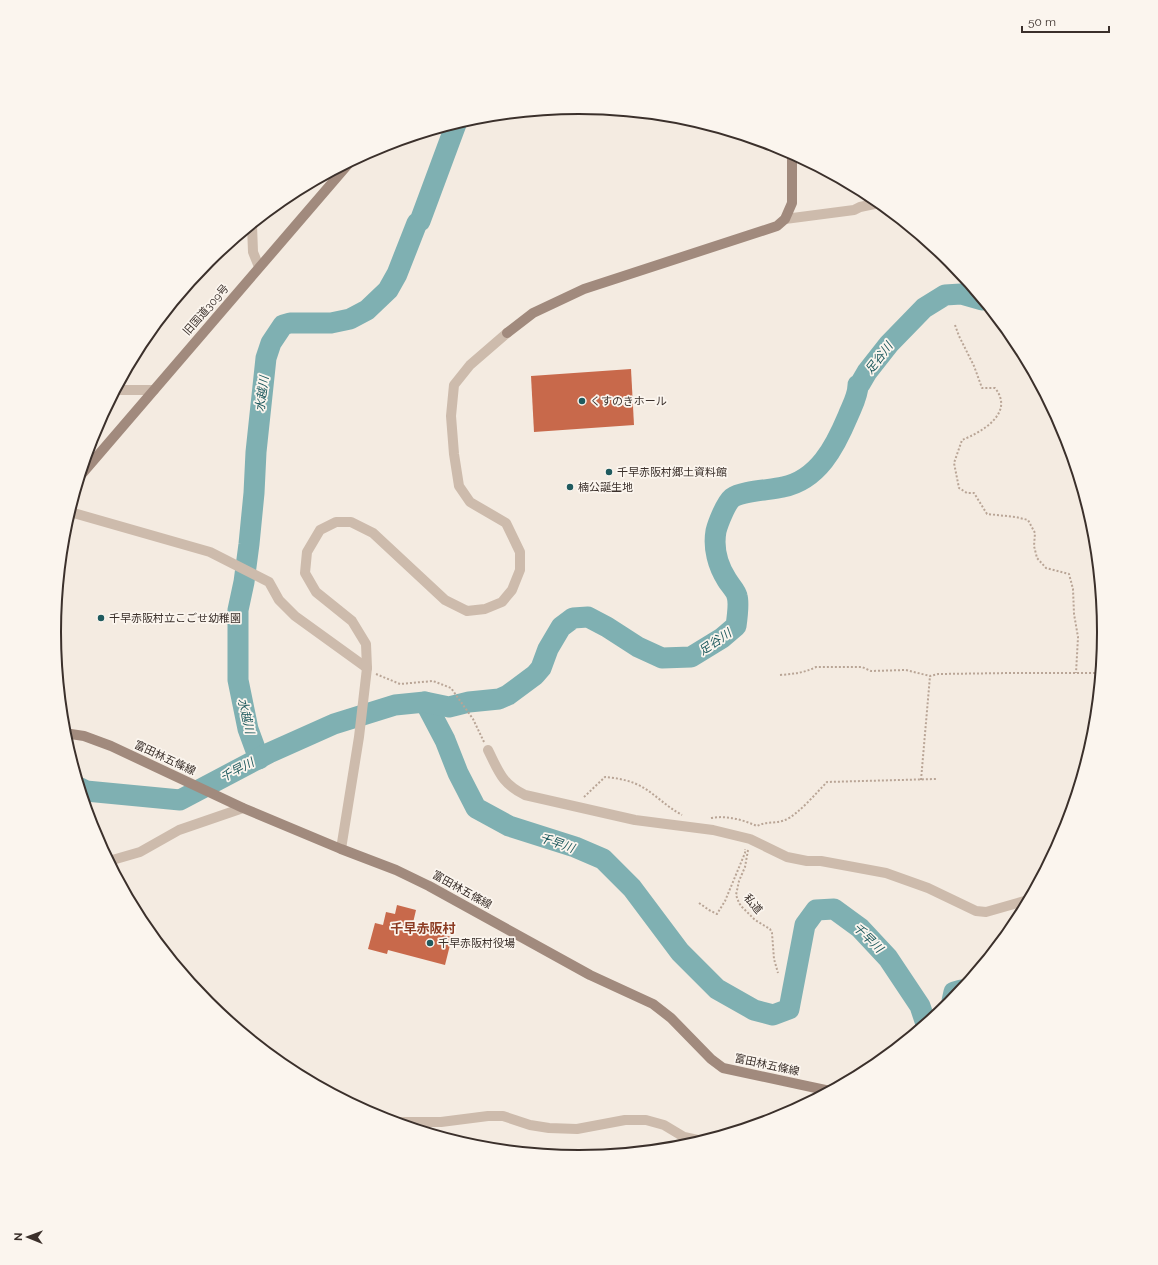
<svg xmlns="http://www.w3.org/2000/svg" width="1158" height="1265" viewBox="0 0 1158 1265" font-family="Raleway,'Noto Sans JP',sans-serif">
<rect width="100%" height="100%" fill="#f4ebe1"/>
<g fill="none" stroke-linecap="round" stroke-linejoin="round">
<g stroke="#7fb0b2" stroke-width="21">
<polyline points="425,702 445,740 458,773 476,808 509,826 575,847 603,859 632,888 680,952 717,989 754,1010 773,1015 789,1009 805,925 816,910 834,909 860,928 888,958 920,1006 926,1024"/>
<polyline points="259,759 248,729 238,680 238,610 244,582 249,544 254,493 256,452 266,358 271,343 283,325 290,323 331,323 350,319 367,310 388,290 397,274 417,223 420,221 456,124"/>
<path d="M80 788 86 791 180 800 269 753 334 724 395 705 425 702 449 707 469 702 499 699 508 695 535 675 541 668 548 649 561 627 573 618 588 617 607 627 638 647 662 658 691 657 722 638 736 626C737 619 739 602 737 596 736 591 730 585 727 580 718 566 713 548 716 531 718 523 726 503 732 498 742 491 770 490 783 487 818 480 835 447 848 416 852 406 858 396 858 385L860 384 867 372 889 344 924 308 945 295 961 294 982 300"/>
<polyline points="952,1001 954,992 961,990"/>
</g>
</g>
<g fill="#c8694b">
<polygon points="631,369 634,425 534,432 531,376"/>
<polygon points="397,905 416,910 412,927 452,937 445,965 388,950 387,954 368,949 375,923 383,925 386,912 395,914"/>
</g>
<g fill="none" stroke-linecap="round" stroke-linejoin="round">
<g stroke="#b9a596" stroke-width="2" stroke-dasharray="2 2" stroke-linecap="butt">
<path d="M955 325 959 336 974 366 982 388H995C1015 413 982 432 962 440L954 463 959 488 967 493H974L987 514 1016 517 1028 520 1035 533 1034 546 1037 558 1046 568 1069 574 1073 589 1074 614 1078 637 1076 673"/>
<polyline points="376,674 400,684 433,681 451,688 473,719 484,742"/>
<path d="M780 675C793 674 804 673 816 667H862L871 671 906 670 930 676 938 674 1012 673H1100"/>
<polyline points="921,780 930,676"/>
<path d="M584 797 605 777C618 778 633 781 644 788 657 796 667 807 682 815"/>
<path d="M711 818C727 815 743 820 757 826 766 821 776 824 785 820 798 815 817 792 827 782L936 779"/>
<polyline points="748,850 745,867 739,881 736,895 739,903 742,907 755,920 770,929 772,933 774,959 778,973"/>
<polyline points="699,903 709,910 717,914 725,901 745,853 745,849"/>
</g>
<g stroke="#cdbbac" stroke-width="10">
<polyline points="785,219 854,210 860,207 879,203"/>
<polyline points="252,225 253,252 259,267"/>
<polyline points="116,390 154,390"/>
<polyline points="70,512 210,552 269,582 279,600 295,616 367,668"/>
<path d="M488 750C499 772 502 784 525 795L635 820 713 830 750 839 787 857 807 861H821L886 873 928 888 976 911 986 912 1028 900"/>
<polyline points="341,849 359,737 367,668 366,644 352,621 316,592 305,573 307,552 320,530 336,522 351,522 373,533 445,600 467,611 485,609 502,602 512,590 520,570 520,552 506,523 470,502 459,486 454,454 451,416 454,385 470,365 507,333"/>
<polyline points="109,861 140,852 179,830 243,808"/>
<polyline points="393,1122 441,1122 488,1116 503,1116 530,1125 549,1128 577,1129 625,1120 646,1120 664,1125 684,1137 702,1141"/>
</g>
<g stroke="#a18a7d" stroke-width="10">
<polyline points="507,333 533,313 584,289 777,226 785,219 792,203 792,154"/>
<polyline points="81,475 350,162"/>
<polyline points="64,733 84,736 111,746 243,808 341,849 396,870 429,886 590,975 653,1004 671,1018 711,1059 723,1068 830,1091"/>
</g>
</g>
<g fill="#1f5a5e" stroke="#fbf5ee" stroke-width="1.5">
<circle cx="582" cy="401" r="4"/>
<circle cx="609" cy="472" r="4"/>
<circle cx="570" cy="487" r="4"/>
<circle cx="101" cy="618" r="4"/>
<circle cx="430" cy="943" r="4"/>
</g>
<g text-anchor="middle" dominant-baseline="central" stroke-width="3.5" stroke-linejoin="round" paint-order="stroke">
<g font-size="11" fill="#3b302b" stroke="#fbf5ee">
<text transform="translate(206 310) rotate(-49)">旧国道309号</text>
<text transform="translate(165 758) rotate(25)">富田林五條線</text>
<text transform="translate(462 890) rotate(29)">富田林五條線</text>
<text transform="translate(753 904) rotate(49)">私道</text>
<text transform="translate(767 1065) rotate(12)">富田林五條線</text>
</g>
<g font-size="11" fill="#3b302b" stroke="#fbf5ee" text-anchor="start">
<text x="590" y="401">くすのきホール</text>
<text x="617" y="472">千早赤阪村郷土資料館</text>
<text x="578" y="487">楠公誕生地</text>
<text x="109" y="618">千早赤阪村立こごせ幼稚園</text>
<text x="438" y="943">千早赤阪村役場</text>
</g>
<g font-size="12" font-style="italic" fill="#1f5a5e" stroke="#fbf5ee">
<text transform="translate(879 358) rotate(-52)">足谷川</text>
<text transform="translate(262 394) rotate(-83)">水越川</text>
<text transform="translate(715 642) rotate(-34)">足谷川</text>
<text transform="translate(246 716) rotate(77)">水越川</text>
<text transform="translate(237 770) rotate(-28)">千早川</text>
<text transform="translate(557 843) rotate(19)">千早川</text>
<text transform="translate(868 938) rotate(44)">千早川</text>
</g>
<g font-size="13" font-weight="bold" fill="#8c3b22" stroke="#fbf5ee">
<text x="423" y="928">千早赤阪村</text>
</g>
</g>
<path d="M0 0H1158V1265H0ZM61 632a518 518 0 1 1 1036 0a518 518 0 1 1-1036 0Z" fill="#fbf5ee" fill-rule="evenodd"/>
<path fill="none" stroke="#3b302b" stroke-width="2" d="M61 632a518 518 0 1 1 1036 0a518 518 0 1 1-1036 0Z"/>
<g transform="translate(28 1237) rotate(271)" stroke="#fbf5ee" stroke-width="3" paint-order="stroke">
<path d="M0-3L7 15L0 10L-7 15Z" fill="#3b302b"/>
<text y="-6" font-size="11" font-weight="bold" text-anchor="middle" fill="#3b302b">N</text>
</g>
<path d="M1022 26v6h87v-6" fill="none" stroke="#3b302b" stroke-width="2"/>
<text x="1028" y="26" font-size="12" fill="#3b302b" stroke="#fbf5ee" stroke-width="3" paint-order="stroke">50 m</text>
</svg>
